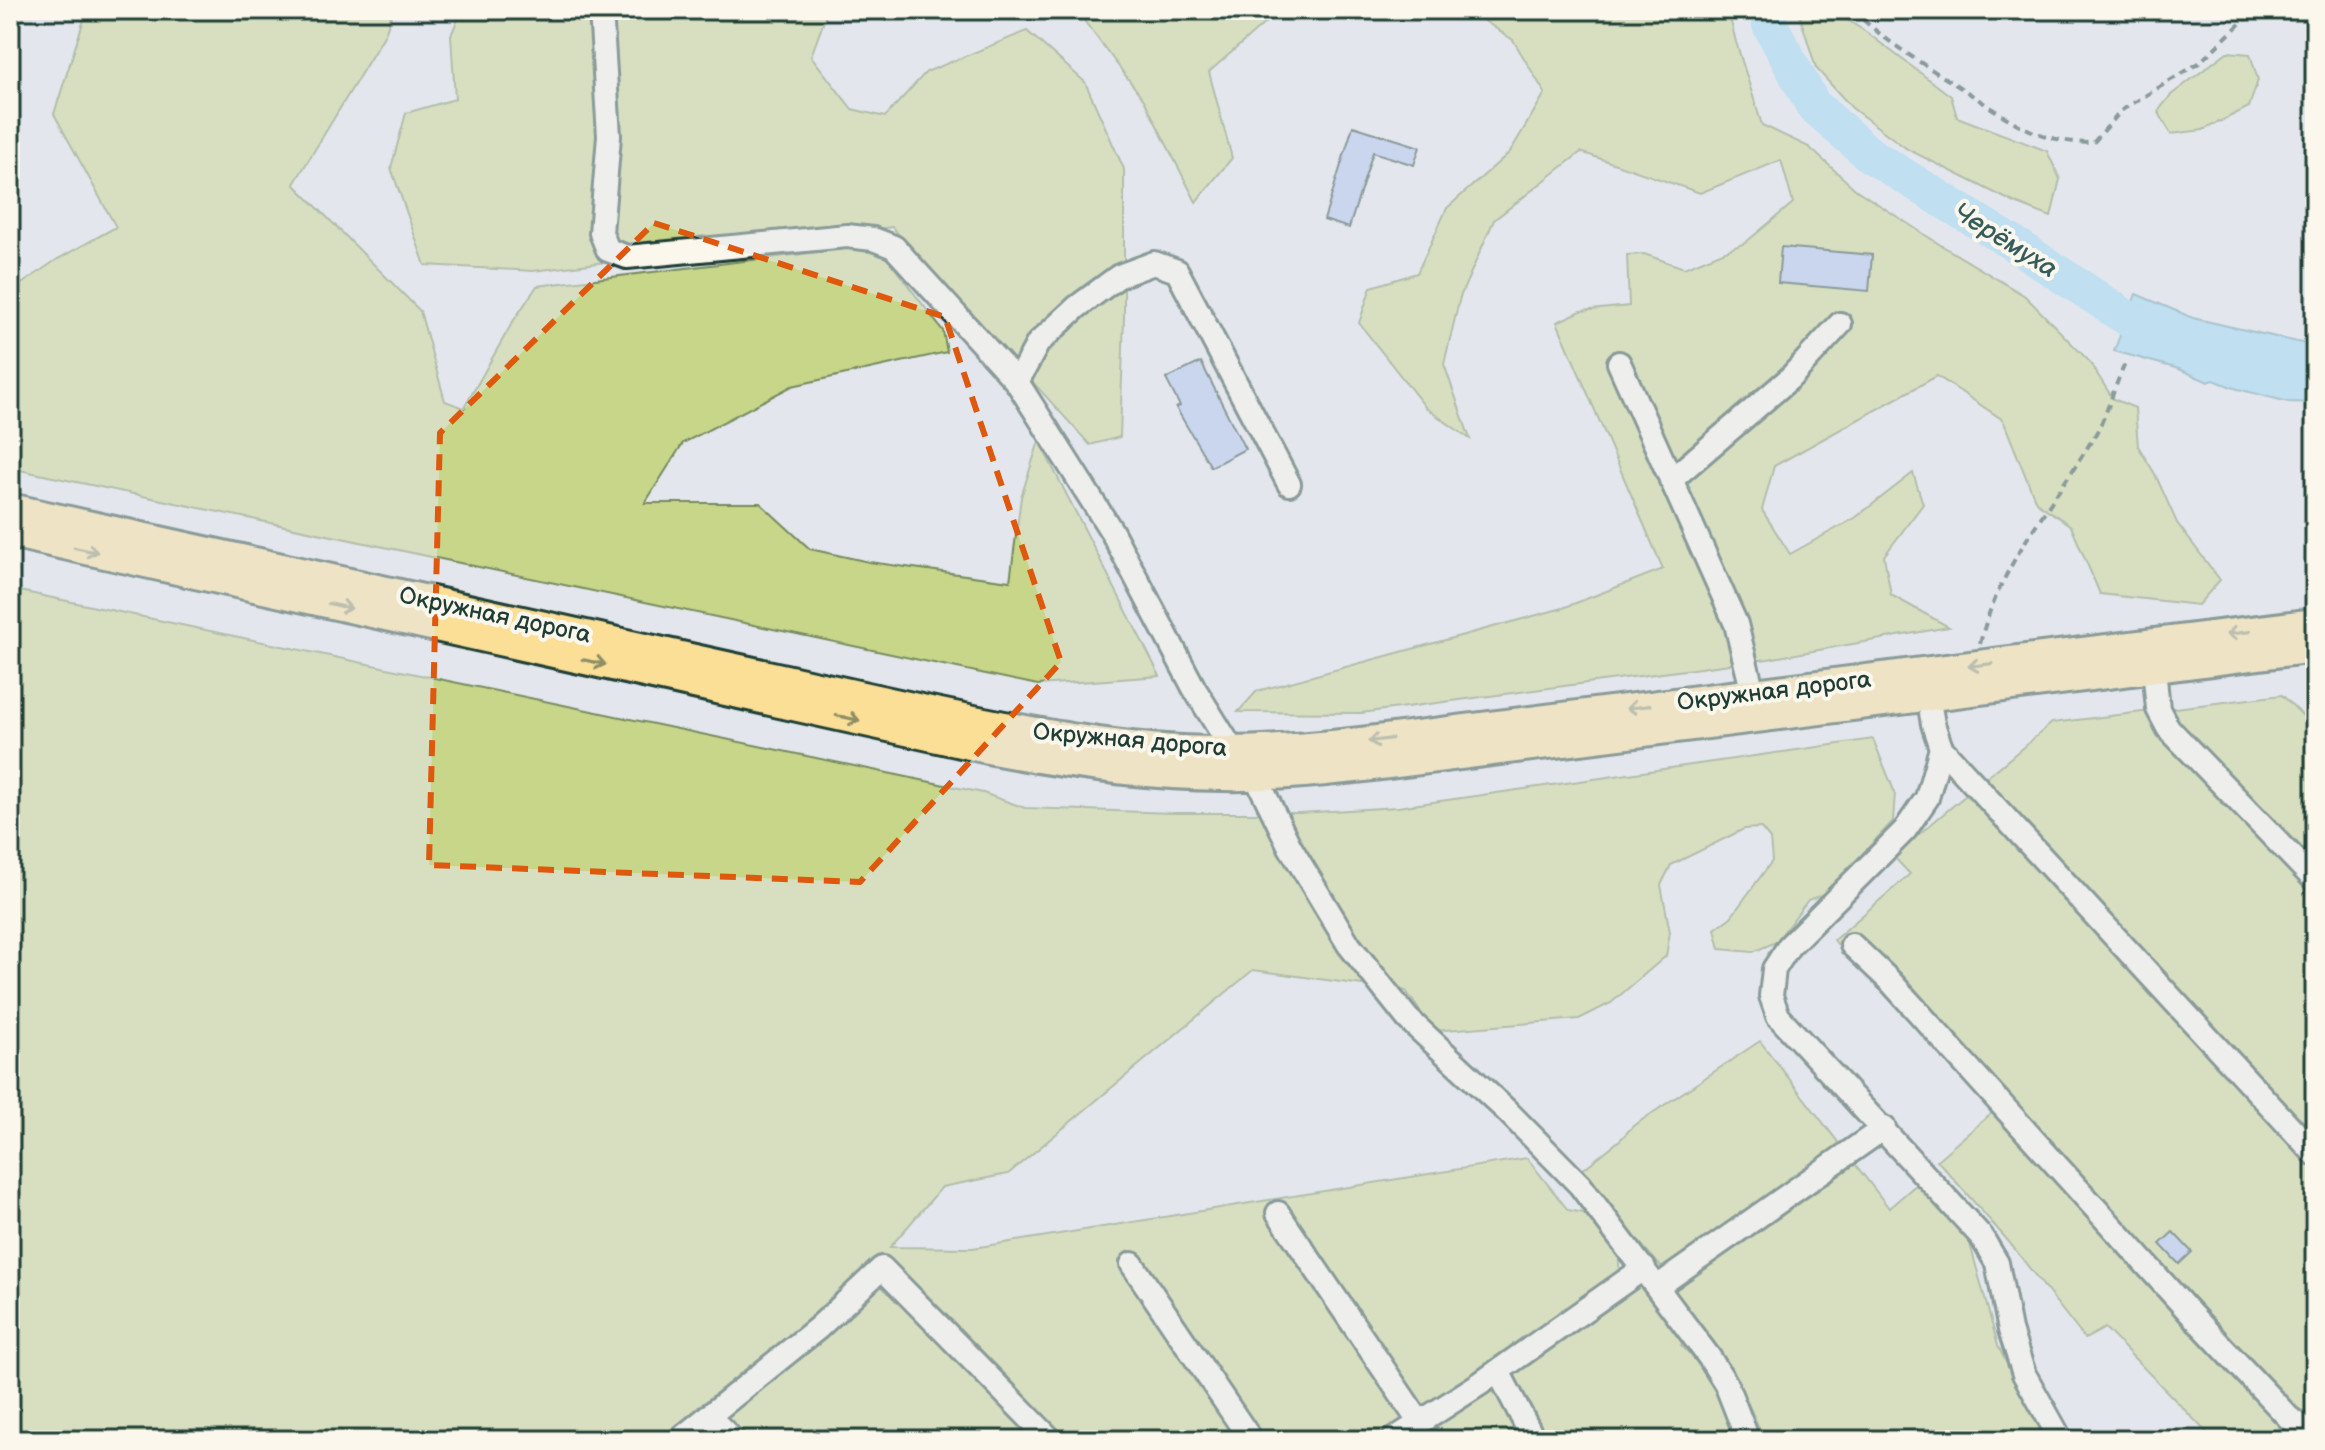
<svg xmlns="http://www.w3.org/2000/svg" width="2325" height="1450" viewBox="0 0 2325 1450" font-family="'Balsamiq Sans',sans-serif">
<rect width="100%" height="100%" fill="#e3e7ed"/>
<filter id="ink" filterUnits="userSpaceOnUse"><feTurbulence type="fractalNoise" baseFrequency=".0125" numOctaves="2"/><feDisplacementMap in="SourceGraphic" scale="16" xChannelSelector="R" yChannelSelector="G"/><feConvolveMatrix kernelMatrix="1 2 1 2 8 2 1 2 1" color-interpolation-filters="sRGB"/></filter>
<g filter="url(#ink)">
<g fill="#c8d68a" stroke="#748a5f" stroke-width="2">
<polygon points="87,10 393,10 385,34 294,184 420,311 445,401 464,408 512,323 537,286 877,245 943,331 947,352 792,386 683,443 645,503 760,503 810,549 869,562 1010,581 1021,497 1039,441 1160,676 1038,685 10,468 10,292 56,260 116,227 54,114"/>
<polygon points="462,10 828,10 811,56 852,109 885,117 926,72 1027,31 1085,82 1124,169 1124,317 1120,437 1090,445 892,227 533,271 425,265 391,168 406,113 455,99 451,35"/>
<polygon points="1076,10 1270,10 1265,23 1209,72 1232,158 1196,202 1144,100"/>
<polygon points="1468,10 1728,10 1736,42 1762,125 1809,147 1855,189 1939,244 2025,296 2089,361 2113,399 2135,408 2138,446 2155,474 2177,523 2220,580 2198,605 2100,594 2071,526 2036,502 2003,420 1937,376 1774,466 1762,510 1790,554 1855,518 1913,473 1923,504 1884,556 1891,595 1949,627 1768,659 1361,713 1238,712 1257,691 1563,608 1663,569 1557,322 1581,311 1629,306 1627,255 1644,254 1684,268 1745,243 1793,203 1781,160 1700,193 1581,152 1494,220 1460,297 1444,364 1470,439 1426,408 1359,323 1371,287 1417,273 1447,208 1510,152 1545,93 1513,40"/>
<polygon points="1798,10 1832,10 1866,32 1951,96 1957,117 2047,151 2060,179 2051,217 2015,203 1907,149 1852,108 1816,68"/>
<polygon points="2227,52 2250,54 2258,80 2249,107 2203,130 2171,134 2158,111 2171,95"/>
<polygon points="10,589 983,793 1025,808 1174,813 1299,813 1398,807 1873,739 1895,793 1893,821 1826,893 1808,900 1776,942 1753,952 1720,949 1715,929 1731,917 1772,861 1770,839 1761,828 1744,829 1671,865 1661,885 1670,932 1666,956 1611,1003 1579,1019 1434,1031 1406,991 1253,970 1008,1174 942,1187 890,1247 973,1248 1527,1158 1568,1210 1584,1213 1619,1256 1619,1276 1638,1282 1685,1343 1681,1345 1711,1376 1741,1440 10,1440"/>
<polygon points="2282,695 2315,728 2315,1440 2214,1440 2105,1328 2085,1339 2009,1242 1937,1160 1993,1112 1870,976 1842,950 1834,940 1910,874 1893,856 2052,723"/>
<polygon points="1760,1041 1889,1208 1918,1183 1963,1230 1970,1244 1998,1346 2028,1407 2049,1440 1765,1440 1738,1383 1712,1344 1671,1291 1664,1270 1622,1223 1581,1171 1621,1139 1633,1126"/>
</g>
<polygon fill="#94d4f5" stroke="#6598a8" stroke-width="2" points="2136,294 2193,318 2315,346 2315,403 2288,402 2234,388 2214,380 2208,382 2179,369 2114,351"/>
<g fill="none" stroke-linecap="round" stroke-linejoin="round">
<polyline stroke="#94d4f5" stroke-width="36" points="1768,10 1770,25 1813,105 1870,155 2022,249 2127,318 2171,337"/>
</g>
<g fill="#acc1f0" stroke="#1f3d34" stroke-width="2">
<polygon points="1353,126 1420,147 1414,165 1373,152 1349,228 1324,220"/>
<polygon points="1781,247 1872,255 1869,291 1778,283"/>
<polygon points="1201,362 1245,449 1211,467 1176,408 1180,406 1166,379"/>
<polygon points="2173,1232 2192,1252 2179,1264 2160,1244"/>
</g>
<g fill="none" stroke-linecap="round" stroke-linejoin="round">
<g stroke="#1f3d34" stroke-width="28">
<g id="minor">
<polyline points="601,10 609,136 601,233 608,250 627,257 847,236 873,239 894,247 1017,382 1112,532 1194,688 1233,751 1260,785 1290,847 1349,945 1408,1019 1507,1111 1580,1185 1709,1357 1726,1384 1748,1440"/>
<polyline points="1619,363 1736,624 1753,693"/>
<polyline points="1017,382 1038,343 1077,307 1119,276 1154,263 1177,271 1289,484"/>
<polyline points="1671,480 1789,379 1840,324"/>
<polyline points="2154,668 2158,709 2168,728 2315,880"/>
<polyline points="1928,696 1933,724 1941,748 2315,1154"/>
<polyline points="1941,748 1927,798 1905,830 1789,946 1774,969 1771,996 1778,1016 1981,1236 1997,1263 2010,1330 2024,1374 2061,1440"/>
<polyline points="1852,945 1891,982 2190,1313 2289,1418 2305,1428 2315,1429"/>
<polyline points="1278,1213 1420,1423"/>
<polyline points="1132,1264 1251,1440"/>
<polyline points="1657,1287 1884,1128"/>
<polyline points="1498,1371 1534,1440"/>
<polyline points="708,1416 733,1440"/>
<polyline points="679,1440 818,1328 882,1268 1051,1440"/>
<polyline points="1393,1440 1481,1383 1644,1268"/>
</g>
</g>
<g stroke="#1f3d34" stroke-width="34">
<g id="major">
<path d="M10 508 935 712C1031 732 1128 752 1226 751 1271 751 1316 747 1361 742L2315 623"/>
<path d="M10 533 988 749C1065 764 1143 775 1222 776 1269 777 1317 772 1364 767L2315 648"/>
</g>
</g>
<g stroke="#1f3d34" stroke-width="4" stroke-dasharray="8 6" stroke-linecap="butt">
<path d="M1853 10C1883 40 1918 61 1953 83 2002 113 2031 143 2093 143L2122 110 2199 63 2242 22 2259 10"/>
<path d="M1980 644C1998 565 2055 503 2095 435 2108 413 2114 386 2126 362"/>
</g>
<use href="#minor" stroke="#fbf7ec" stroke-width="22"/>
<use href="#major" stroke="#fbdf96" stroke-width="28"/>
</g>
<defs><path id="oneway-shaft" d="M-6 0H5M1.5-3L5.5 0L1.5 3" fill="none" stroke-width="1.6" stroke-linecap="round" stroke-linejoin="round" transform="scale(2)"/></defs>
<g stroke="#8d8e65">
<use href="#oneway-shaft" transform="translate(86 550) rotate(12)"/>
<use href="#oneway-shaft" transform="translate(340 606) rotate(12)"/>
<use href="#oneway-shaft" transform="translate(2238 633) rotate(173)"/>
<use href="#oneway-shaft" transform="translate(594 662) rotate(12)"/>
<use href="#oneway-shaft" transform="translate(1980 665) rotate(173)"/>
<use href="#oneway-shaft" transform="translate(1638 707) rotate(173)"/>
<use href="#oneway-shaft" transform="translate(848 718) rotate(12)"/>
<use href="#oneway-shaft" transform="translate(1380 740) rotate(173)"/>
</g>
</g>
<path d="M0 0H2325V1450H0ZM654 223 945 317 1061 662 860 882 429 865 440 433Z" fill="#e3e7ed" fill-opacity=".55" fill-rule="evenodd"/>
<path fill="none" stroke="#de580e" stroke-width="6" stroke-dasharray="16 10" stroke-linejoin="round" d="M654 223 945 317 1061 662 860 882 429 865 440 433Z"/>
<g text-anchor="middle" dominant-baseline="central" stroke-width="8" stroke-linejoin="round" paint-order="stroke">
<g font-size="24" fill="#1f3d34" stroke="#fbf7ec">
<text transform="translate(495 615) rotate(12)">Окружная дорога</text>
<text transform="translate(1774 691) rotate(-7)">Окружная дорога</text>
<text transform="translate(1130 740) rotate(5)">Окружная дорога</text>
</g>
<g font-size="26" font-style="italic" fill="#365b5b" stroke="#fbf7ec">
<text transform="translate(2005 241) rotate(32)">Черёмуха</text>
</g>
</g>
<rect width="2325" height="1450" fill="none" stroke="#fbf7ec" stroke-width="40"/>
<rect x="20" y="20" width="2285" height="1410" fill="none" stroke="#1f3d34" stroke-width="3" filter="url(#ink)"/>
</svg>
